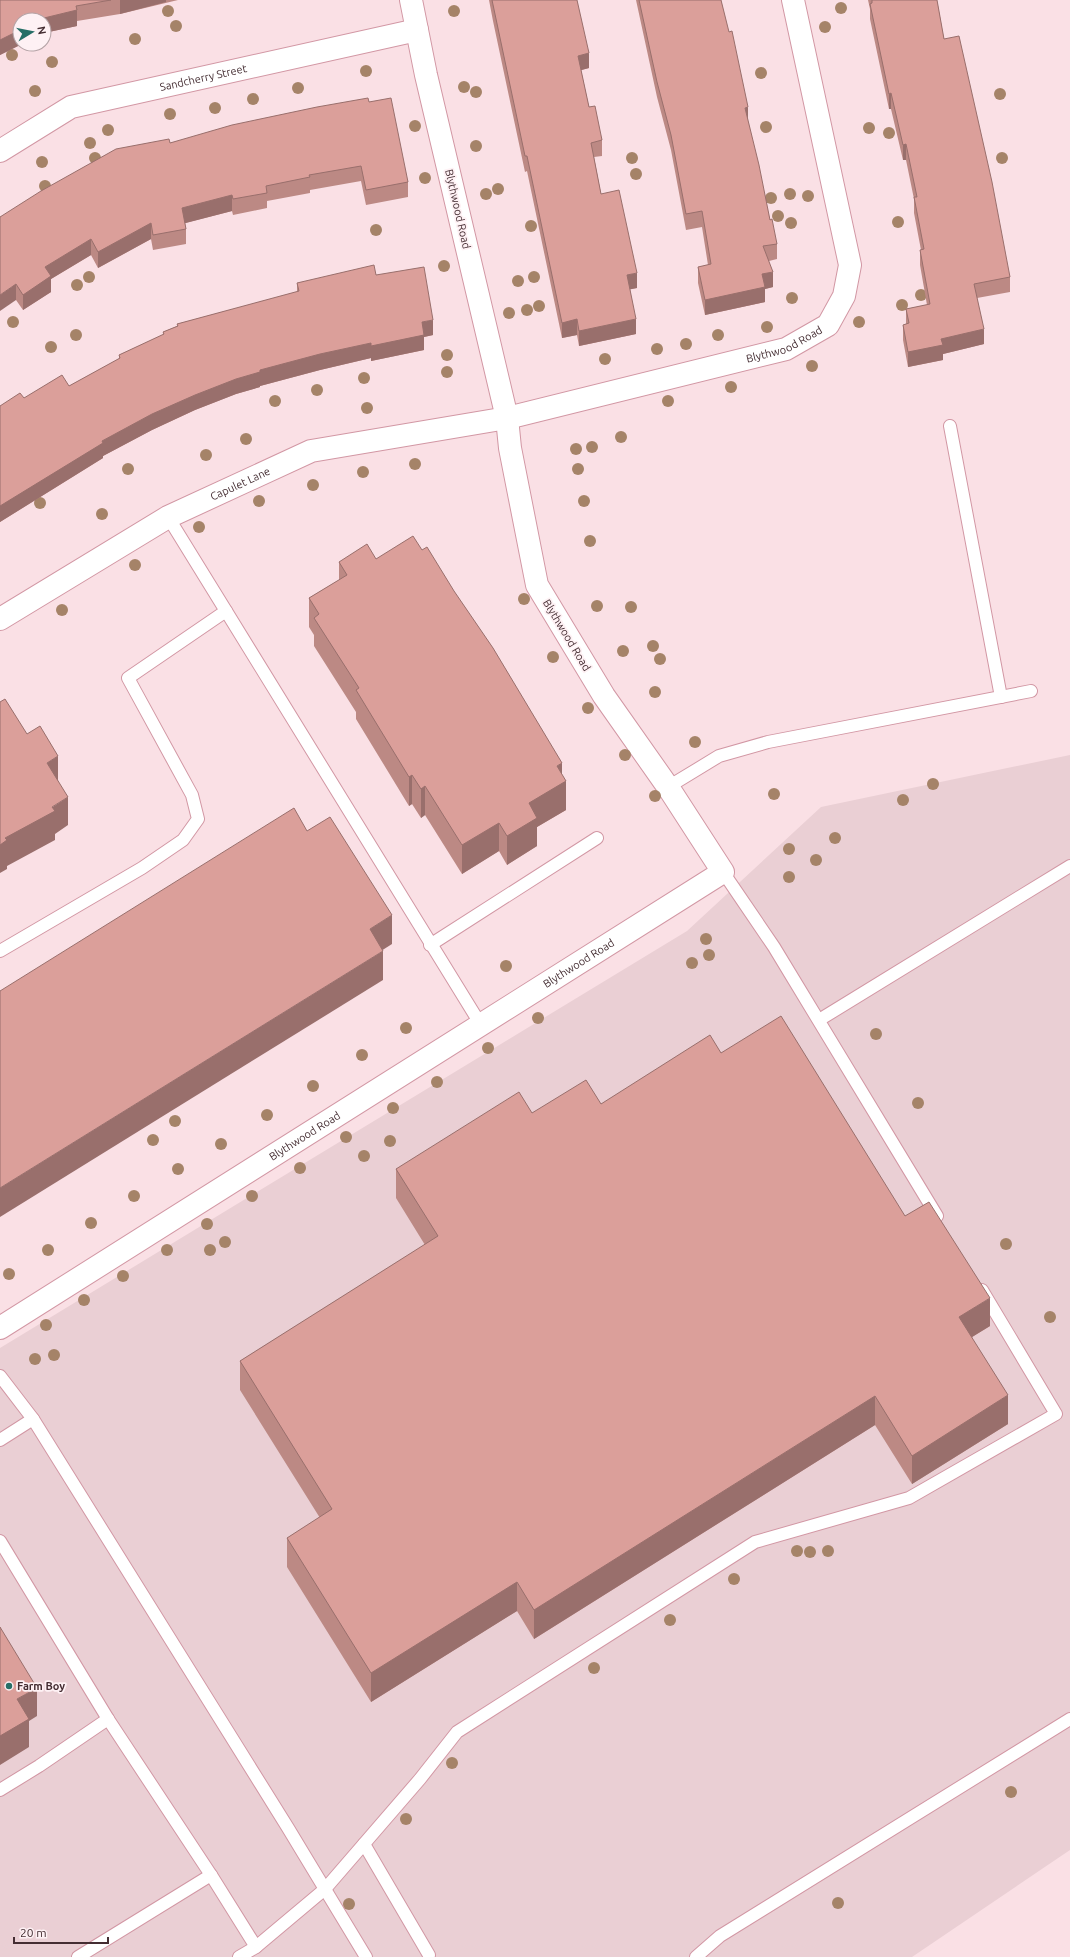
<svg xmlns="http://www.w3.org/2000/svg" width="1070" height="1957" viewBox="0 0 1070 1957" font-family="Ubuntu,sans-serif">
<rect width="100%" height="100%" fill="#fae0e5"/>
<polygon fill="#eacfd4" points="1070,755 1070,1850 912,1957 0,1957 0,1348 687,931 821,807"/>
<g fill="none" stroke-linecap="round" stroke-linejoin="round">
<g stroke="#d297a4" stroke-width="14">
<g id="lane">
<polyline points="950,426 1001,697"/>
<polyline points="226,611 481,1025"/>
<polyline points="668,787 719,756 768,742 1031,691"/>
<polyline points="723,872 774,947 937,1216"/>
<polyline points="430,945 597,838"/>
<polyline points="0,951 142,868 183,840 198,819 192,795 128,678 226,611 168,517"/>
<polyline points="819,1020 1070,866"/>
<polyline points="0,1376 33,1419 288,1828 366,1957"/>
<polyline points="0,1440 33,1419"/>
<polyline points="0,1541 108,1719 211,1875 256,1947"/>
<polyline points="0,1790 39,1766 108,1719"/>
<polyline points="364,1844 429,1955"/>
<polyline points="78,1957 211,1875"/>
<polyline points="239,1957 256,1947 325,1889 420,1779 457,1732 755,1542 909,1498 1056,1414 982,1290"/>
<polyline points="696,1957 720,1936 1070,1719"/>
</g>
</g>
<g stroke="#d297a4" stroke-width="24">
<g id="street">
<path id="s1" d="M0 151 71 107 417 30"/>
<path id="s2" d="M0 619 168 517 311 451 507 418 786 349 828 325 844 296 850 265 793 0"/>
<path id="s3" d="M0 1328 723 872 668 787 604 696 537 585 510 448 507 418 426 75 411 0"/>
</g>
</g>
<use href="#lane" stroke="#fff" stroke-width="12"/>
<use href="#street" stroke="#fff" stroke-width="22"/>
</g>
<g fill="#a58368">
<circle cx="841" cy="8" r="6"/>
<circle cx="168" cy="11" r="6"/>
<circle cx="454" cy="11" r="6"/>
<circle cx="176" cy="26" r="6"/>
<circle cx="825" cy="27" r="6"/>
<circle cx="135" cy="39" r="6"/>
<circle cx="12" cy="55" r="6"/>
<circle cx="52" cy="62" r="6"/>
<circle cx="366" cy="71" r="6"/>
<circle cx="761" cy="73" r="6"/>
<circle cx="464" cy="87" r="6"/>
<circle cx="298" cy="88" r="6"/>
<circle cx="35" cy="91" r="6"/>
<circle cx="476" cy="92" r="6"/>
<circle cx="1000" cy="94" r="6"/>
<circle cx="253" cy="99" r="6"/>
<circle cx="215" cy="108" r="6"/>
<circle cx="170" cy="114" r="6"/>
<circle cx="415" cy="126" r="6"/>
<circle cx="766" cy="127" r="6"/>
<circle cx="869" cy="128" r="6"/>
<circle cx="108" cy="130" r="6"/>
<circle cx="889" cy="133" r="6"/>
<circle cx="90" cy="143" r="6"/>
<circle cx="476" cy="146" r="6"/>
<circle cx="95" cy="158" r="6"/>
<circle cx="632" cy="158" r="6"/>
<circle cx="1002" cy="158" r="6"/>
<circle cx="42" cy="162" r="6"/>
<circle cx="636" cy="174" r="6"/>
<circle cx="425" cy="178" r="6"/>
<circle cx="45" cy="186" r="6"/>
<circle cx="498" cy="189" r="6"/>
<circle cx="486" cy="194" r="6"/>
<circle cx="790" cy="194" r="6"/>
<circle cx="808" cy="196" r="6"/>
<circle cx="771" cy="198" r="6"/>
<circle cx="778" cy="216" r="6"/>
<circle cx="898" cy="222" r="6"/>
<circle cx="791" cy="223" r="6"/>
<circle cx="531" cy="226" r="6"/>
<circle cx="376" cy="230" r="6"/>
<circle cx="444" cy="266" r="6"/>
<circle cx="89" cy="277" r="6"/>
<circle cx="534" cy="277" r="6"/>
<circle cx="518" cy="281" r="6"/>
<circle cx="77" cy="285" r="6"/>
<circle cx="921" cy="295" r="6"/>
<circle cx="792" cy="298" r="6"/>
<circle cx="902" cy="305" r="6"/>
<circle cx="539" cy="306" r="6"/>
<circle cx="527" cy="310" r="6"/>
<circle cx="509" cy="313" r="6"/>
<circle cx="13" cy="322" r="6"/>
<circle cx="859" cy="322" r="6"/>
<circle cx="767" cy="327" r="6"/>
<circle cx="76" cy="335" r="6"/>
<circle cx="718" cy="335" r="6"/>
<circle cx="686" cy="344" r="6"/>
<circle cx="51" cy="347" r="6"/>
<circle cx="657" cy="349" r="6"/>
<circle cx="447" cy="355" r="6"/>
<circle cx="605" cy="359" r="6"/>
<circle cx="812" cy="366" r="6"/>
<circle cx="447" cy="372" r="6"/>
<circle cx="364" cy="378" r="6"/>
<circle cx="731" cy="387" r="6"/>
<circle cx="317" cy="390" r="6"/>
<circle cx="275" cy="401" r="6"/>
<circle cx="668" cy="401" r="6"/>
<circle cx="367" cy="408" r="6"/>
<circle cx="621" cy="437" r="6"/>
<circle cx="246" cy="439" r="6"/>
<circle cx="592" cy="447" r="6"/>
<circle cx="576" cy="449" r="6"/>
<circle cx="206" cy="455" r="6"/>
<circle cx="415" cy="464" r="6"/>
<circle cx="128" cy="469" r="6"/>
<circle cx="578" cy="469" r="6"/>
<circle cx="363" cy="472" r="6"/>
<circle cx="313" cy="485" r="6"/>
<circle cx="259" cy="501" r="6"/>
<circle cx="584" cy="501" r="6"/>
<circle cx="40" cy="503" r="6"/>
<circle cx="102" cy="514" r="6"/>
<circle cx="199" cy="527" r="6"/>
<circle cx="590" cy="541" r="6"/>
<circle cx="135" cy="565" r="6"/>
<circle cx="524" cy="599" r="6"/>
<circle cx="597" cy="606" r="6"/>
<circle cx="631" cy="607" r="6"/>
<circle cx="62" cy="610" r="6"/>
<circle cx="653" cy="646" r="6"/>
<circle cx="623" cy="651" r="6"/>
<circle cx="553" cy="657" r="6"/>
<circle cx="660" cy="659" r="6"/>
<circle cx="655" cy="692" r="6"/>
<circle cx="588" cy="708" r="6"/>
<circle cx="695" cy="742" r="6"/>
<circle cx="625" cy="755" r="6"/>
<circle cx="933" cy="784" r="6"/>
<circle cx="774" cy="794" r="6"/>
<circle cx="655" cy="796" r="6"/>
<circle cx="903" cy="800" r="6"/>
<circle cx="835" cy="838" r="6"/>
<circle cx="789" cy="849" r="6"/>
<circle cx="816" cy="860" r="6"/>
<circle cx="789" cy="877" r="6"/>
<circle cx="706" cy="939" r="6"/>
<circle cx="709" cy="955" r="6"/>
<circle cx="692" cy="963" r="6"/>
<circle cx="506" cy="966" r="6"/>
<circle cx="538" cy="1018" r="6"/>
<circle cx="406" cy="1028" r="6"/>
<circle cx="876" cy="1034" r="6"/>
<circle cx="488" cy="1048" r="6"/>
<circle cx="362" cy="1055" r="6"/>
<circle cx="437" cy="1082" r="6"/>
<circle cx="313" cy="1086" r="6"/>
<circle cx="918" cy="1103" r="6"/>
<circle cx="393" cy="1108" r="6"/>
<circle cx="267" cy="1115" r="6"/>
<circle cx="175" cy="1121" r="6"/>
<circle cx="346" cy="1137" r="6"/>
<circle cx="153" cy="1140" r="6"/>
<circle cx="390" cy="1141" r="6"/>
<circle cx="221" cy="1144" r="6"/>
<circle cx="364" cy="1156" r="6"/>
<circle cx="300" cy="1168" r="6"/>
<circle cx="178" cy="1169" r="6"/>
<circle cx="134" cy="1196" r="6"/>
<circle cx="252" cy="1196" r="6"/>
<circle cx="91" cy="1223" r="6"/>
<circle cx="207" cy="1224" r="6"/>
<circle cx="225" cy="1242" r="6"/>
<circle cx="1006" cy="1244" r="6"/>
<circle cx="48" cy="1250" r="6"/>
<circle cx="167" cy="1250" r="6"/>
<circle cx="210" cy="1250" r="6"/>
<circle cx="9" cy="1274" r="6"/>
<circle cx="123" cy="1276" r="6"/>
<circle cx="84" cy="1300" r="6"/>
<circle cx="1050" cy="1317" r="6"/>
<circle cx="46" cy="1325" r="6"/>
<circle cx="54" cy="1355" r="6"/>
<circle cx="35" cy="1359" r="6"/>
<circle cx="797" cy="1551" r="6"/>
<circle cx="828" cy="1551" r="6"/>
<circle cx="810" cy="1552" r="6"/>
<circle cx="734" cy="1579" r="6"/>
<circle cx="670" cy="1620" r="6"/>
<circle cx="594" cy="1668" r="6"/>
<circle cx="452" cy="1763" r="6"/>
<circle cx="1011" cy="1792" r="6"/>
<circle cx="406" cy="1819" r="6"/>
<circle cx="838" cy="1903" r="6"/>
<circle cx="349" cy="1904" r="6"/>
</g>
<g fill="#bc8984">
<polygon points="0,0 178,0 120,14 77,21 77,26 44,33 0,55"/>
<polygon points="489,0 577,0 589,68 581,70 589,107 602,140 602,156 594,157 601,194 637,288 630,289 636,334 579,346 577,335 562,338 527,171 525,172 493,21"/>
<polygon points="636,0 721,0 770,220 777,244 777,259 769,261 773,287 765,289 765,302 705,315 698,283 698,267 708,265 702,227 686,230 671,150 657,97"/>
<polygon points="868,0 937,0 944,39 1010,277 1010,292 977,298 984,344 943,354 943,360 908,367 903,340 903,325 906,324 906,309 927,305 920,265 920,250 921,250 914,213 914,199 906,160 903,160 891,109 889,109 870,19 870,9"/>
<polygon points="369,102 408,182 408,197 366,205 361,181 310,190 310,193 267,201 267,208 233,215 232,211 185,223 186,229 186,244 153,250 151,239 98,268 91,255 51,279 51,292 23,310 16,300 0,217 170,143"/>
<polygon points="376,275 433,335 424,337 424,350 371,361 371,358 320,370 260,386 260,387 236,394 195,410 152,430 103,456 103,458 0,522 0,406 69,386 119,359 119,355 163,335 163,332 177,326 177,324 297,292 297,283"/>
<polygon points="376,559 562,774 566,810 537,827 537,846 507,865 499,851 462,874 425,815 421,818 412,804 409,806 356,719 356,712 314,646 314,635 309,627 309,598 339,580 339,562"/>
<polygon points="721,1053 905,1216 990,1326 972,1337 1008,1424 912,1484 875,1425 534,1639 517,1611 371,1702 287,1567 287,1538 320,1518 240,1390 240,1361 425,1245 396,1198 396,1169 532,1113 601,1104"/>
</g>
<g fill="#996f6c">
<polygon points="120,0 166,0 166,2 120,14"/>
<polygon points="77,10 77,26 44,33 44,20 40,20 44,18"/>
<polygon points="20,30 20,44 22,44 0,55 0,40"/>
<polygon points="589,53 589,68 578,71 578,56"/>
<polygon points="891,93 891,109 889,109 889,94"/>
<polygon points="748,107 748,122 745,108"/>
<polygon points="906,144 906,160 903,160 903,145"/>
<polygon points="232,195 232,211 182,224 182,208"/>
<polygon points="151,223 151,239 98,268 98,252"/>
<polygon points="91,239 91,255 51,279 51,292 23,310 23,295 45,267"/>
<polygon points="773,272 773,287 765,289 765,302 705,315 705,300 762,274"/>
<polygon points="637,273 637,288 627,290 627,275"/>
<polygon points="16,284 16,300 0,311 0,295"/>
<polygon points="577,319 577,335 562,338 562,323"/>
<polygon points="636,319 636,334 579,346 579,331"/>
<polygon points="433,320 433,335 424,337 424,350 371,361 371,346 422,322"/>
<polygon points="984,329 984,344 943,354 943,360 908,367 908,352 941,339"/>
<polygon points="371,343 371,358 320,370 260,386 260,387 236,394 195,410 152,430 103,456 103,458 0,522 0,506 102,441 152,414 195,395 236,379 260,370 320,354"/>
<polygon points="58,756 58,784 47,763"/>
<polygon points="562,763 562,783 566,781 566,810 537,827 537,846 507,865 507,836 529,803 557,766"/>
<polygon points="412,775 412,804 409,806 409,777"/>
<polygon points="425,786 425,815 421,818 421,789"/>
<polygon points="68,797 68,825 55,834 55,840 7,866 7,869 0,873 0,845 5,838"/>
<polygon points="499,823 499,851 462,874 462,845"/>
<polygon points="392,915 392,944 370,958 370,929"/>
<polygon points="383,951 383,980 0,1217 0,1188"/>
<polygon points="990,1298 990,1326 959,1345 959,1317"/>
<polygon points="1008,1395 1008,1424 912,1484 912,1456"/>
<polygon points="875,1396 875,1425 534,1639 534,1610"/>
<polygon points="517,1582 517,1611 371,1702 371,1673"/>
<polygon points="37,1688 37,1716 29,1721 29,1747 0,1765 0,1736 17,1699"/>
</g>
<g fill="#db9f9a" stroke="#996f6c">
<polygon points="0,0 111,0 76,6 77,10 44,18 40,20 20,20 20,30 0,40"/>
<polygon points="492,0 577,0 589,53 578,56 589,107 595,106 602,140 591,143 601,194 619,190 637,273 627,275 636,319 579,331 577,319 562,323 527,156 525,156"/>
<polygon points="639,0 721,0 729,32 732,31 748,107 745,108 759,165 770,220 772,219 777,244 763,246 773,272 762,274 765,287 705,300 698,267 711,264 702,211 686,214 671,135 657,82"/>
<polygon points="872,0 937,0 944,39 959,36 992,182 1010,277 974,284 984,329 941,339 943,345 908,352 903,325 909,323 906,309 930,304 920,250 924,249 914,197 917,197 906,144 903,145 891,93 889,94 870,4 872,3"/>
<polygon points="368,98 369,102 391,98 408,182 366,190 361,166 309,175 310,177 266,186 267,193 233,199 232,195 182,208 186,229 153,235 151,223 98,252 91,239 45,267 51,276 23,295 16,284 0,295 0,217 41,191 116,149 169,139 170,143 232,125 317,107"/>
<polygon points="374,265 376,275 424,267 433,320 422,322 424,335 371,346 371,343 320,354 260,370 260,372 236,379 195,395 152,414 102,441 103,443 0,506 0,406 20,393 24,398 62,375 69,386 120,358 119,355 164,334 163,332 178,326 177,324 299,291 297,283"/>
<polygon points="413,536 422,550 427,547 454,591 493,648 562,763 557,766 566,781 529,803 537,818 507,836 499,823 462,845 425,786 421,789 412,775 409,777 356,690 359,688 314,618 319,614 309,598 347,575 339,562 367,544 376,559"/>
<polygon points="5,699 27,734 40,726 58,756 47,763 68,797 52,807 55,811 5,838 7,840 0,845 0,702"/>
<polygon points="294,808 307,831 330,817 392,915 370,929 383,951 0,1188 0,991"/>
<polygon points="781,1016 905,1216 929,1202 990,1298 959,1317 1008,1395 912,1456 875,1396 534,1610 517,1582 371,1673 287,1538 332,1509 240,1361 438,1236 396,1169 519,1092 532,1113 586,1080 601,1104 710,1035 721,1053"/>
<polygon points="0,1627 37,1688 17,1699 29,1719 0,1736"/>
</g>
<circle fill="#276f67" stroke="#fef1f4" stroke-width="1.5" cx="9" cy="1686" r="4"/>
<g text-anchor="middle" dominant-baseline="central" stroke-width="3.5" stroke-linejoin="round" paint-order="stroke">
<g font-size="11" fill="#442d32" stroke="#fef1f4">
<text stroke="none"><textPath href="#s1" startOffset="219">Sandcherry Street</textPath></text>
<text transform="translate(458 209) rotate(77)">Blythwood Road</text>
<text stroke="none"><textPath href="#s2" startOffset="840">Blythwood Road</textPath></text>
<text stroke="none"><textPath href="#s2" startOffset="276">Capulet Lane</textPath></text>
<text transform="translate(567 635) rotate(59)">Blythwood Road</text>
<text stroke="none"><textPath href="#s3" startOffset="684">Blythwood Road</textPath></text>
<text stroke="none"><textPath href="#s3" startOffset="360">Blythwood Road</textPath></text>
</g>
<g font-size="11" font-weight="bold" fill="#442d32" stroke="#fef1f4" text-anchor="start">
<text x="17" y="1686">Farm Boy</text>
</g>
</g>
<g transform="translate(32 32) rotate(80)"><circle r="19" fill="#fef1f4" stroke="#b4a3a6"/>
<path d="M0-3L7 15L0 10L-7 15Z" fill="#276f67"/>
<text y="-6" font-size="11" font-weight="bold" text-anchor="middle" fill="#442d32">N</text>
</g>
<path d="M14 1937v6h94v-6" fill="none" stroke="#442d32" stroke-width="2"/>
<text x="20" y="1937" font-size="12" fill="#442d32" stroke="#fef1f4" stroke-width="3" paint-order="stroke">20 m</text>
</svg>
